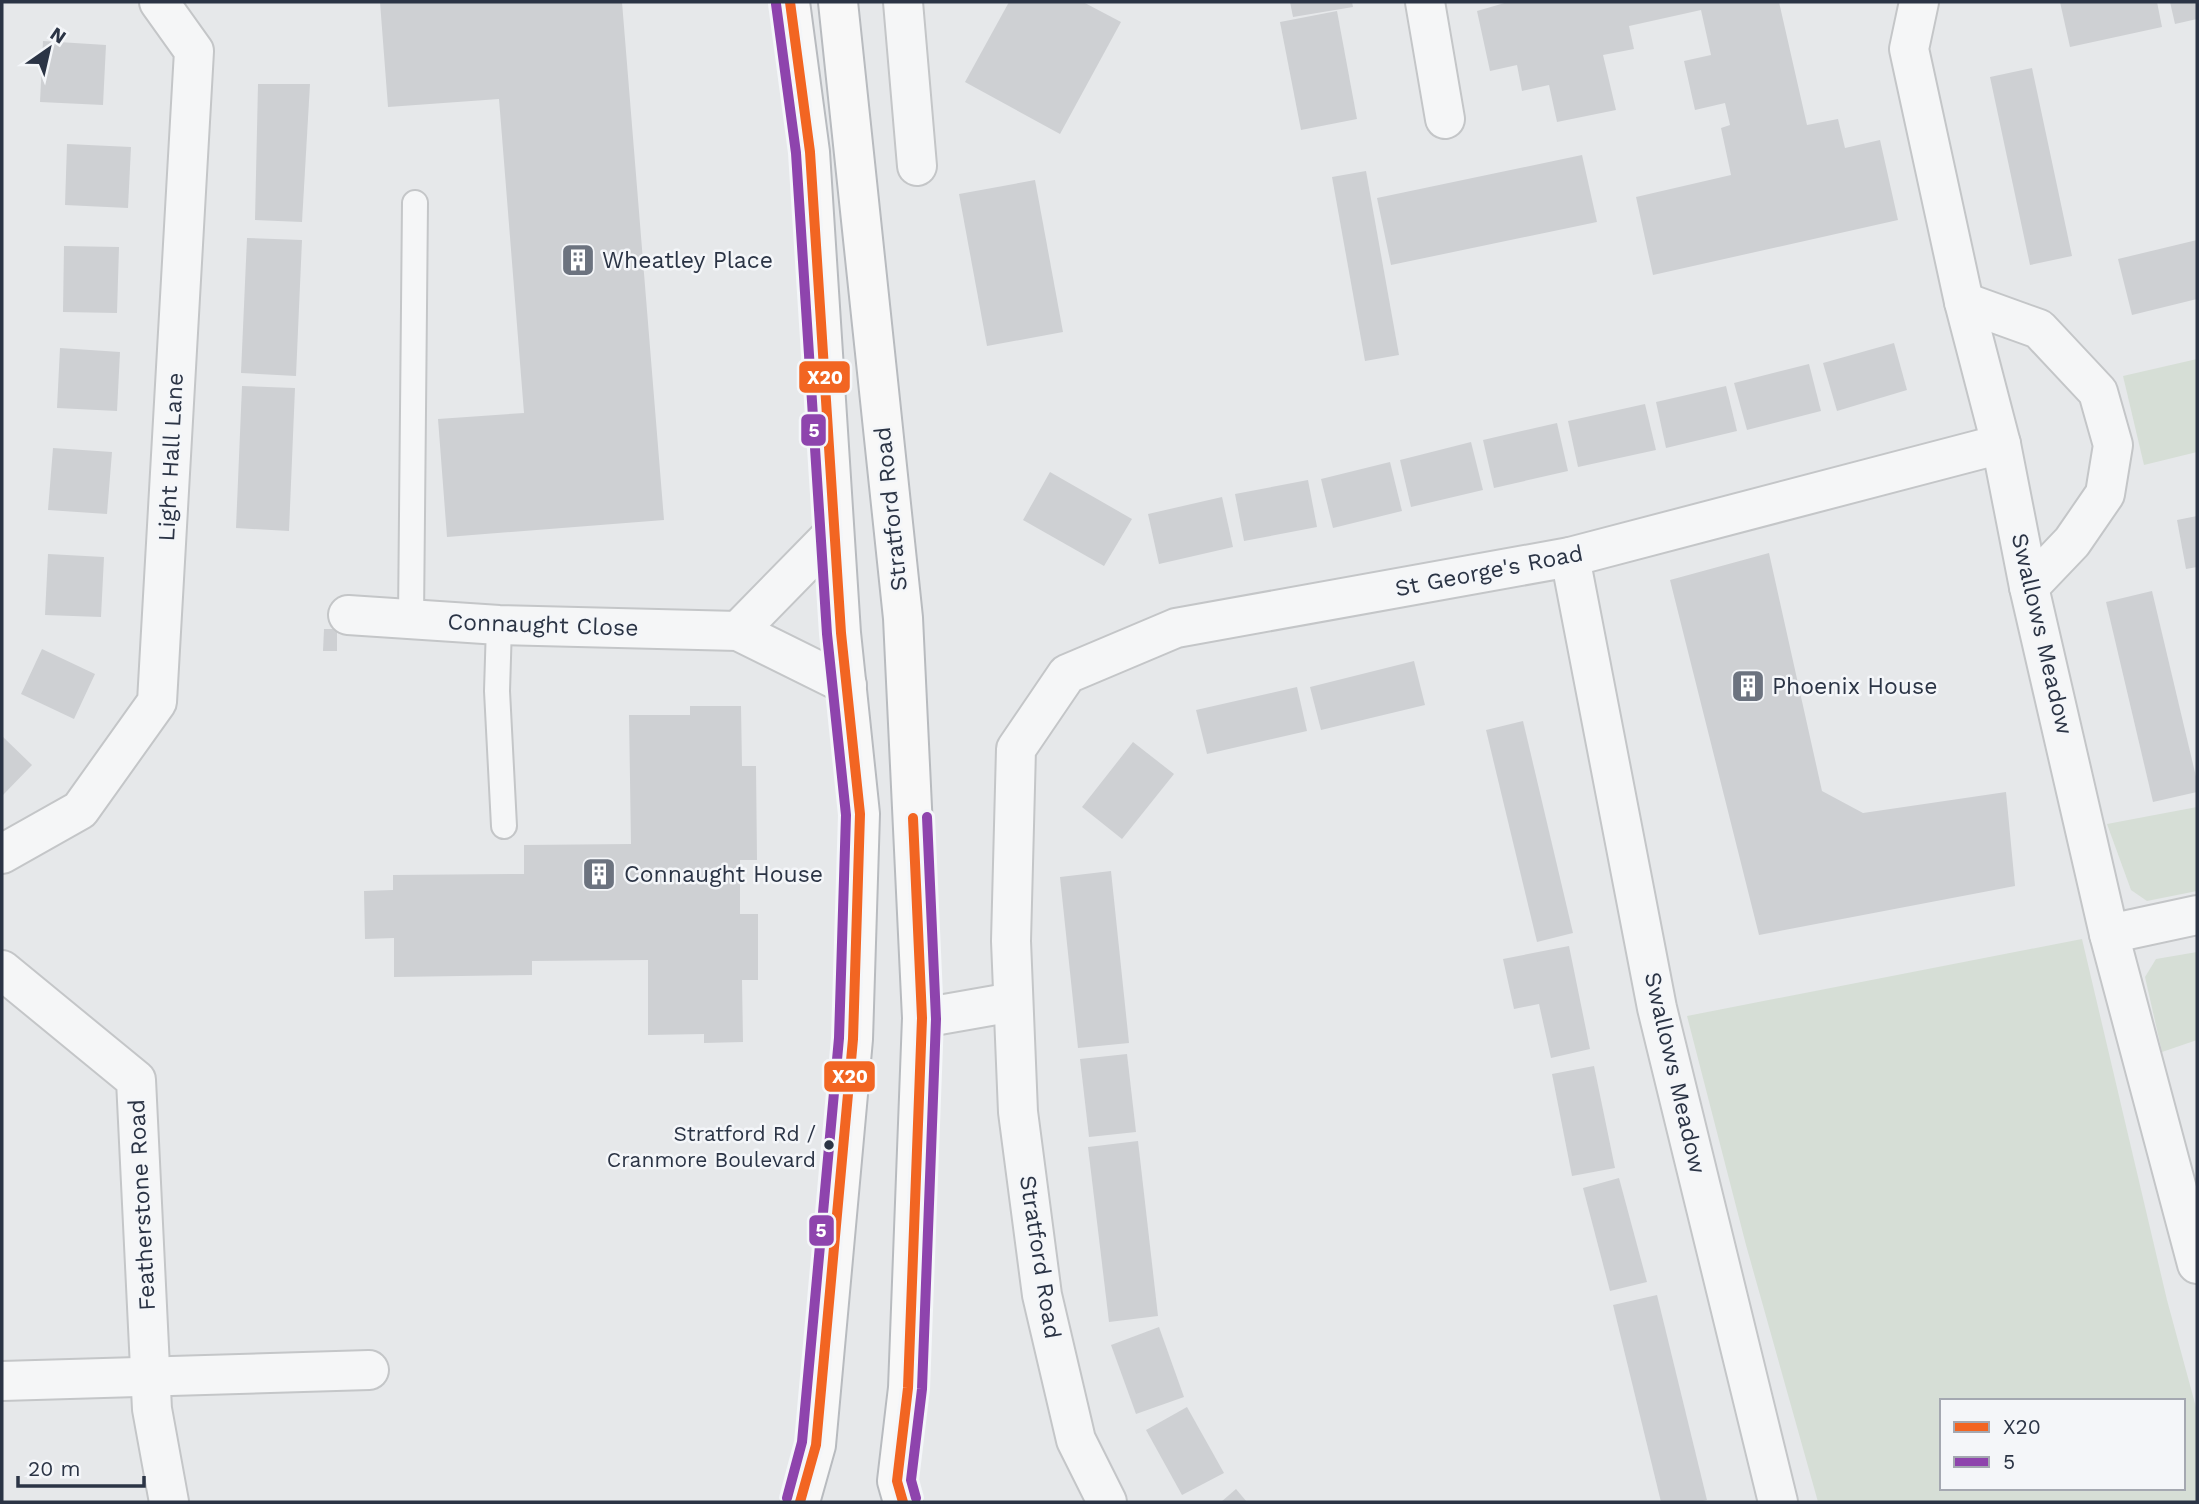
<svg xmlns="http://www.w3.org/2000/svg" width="2199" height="1504" viewBox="0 0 2199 1504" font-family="'Work Sans',sans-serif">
<rect width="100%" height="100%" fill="#e6e8ea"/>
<g fill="#d6ded6" fill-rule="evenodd">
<polygon points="2197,359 2197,452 2144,465 2123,376"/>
<polygon points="2197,807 2197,891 2147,901 2131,890 2107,824"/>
<path d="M2082 939 2167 1300 2197 1411V1501L1818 1502 1746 1245 1687 1016ZM1942 1401H2183V1488H1942Z"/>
<polygon points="2197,952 2197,1040 2162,1052 2145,977 2156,959"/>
</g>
<g fill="#ced0d3">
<polygon points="380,2 622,2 664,520 447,537 438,419 524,413 499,99 388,107"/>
<polygon points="1009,2 1083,2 1121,22 1060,134 965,82"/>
<polygon points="1290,2 1352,2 1353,7 1293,17"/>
<polygon points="1508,2 1779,2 1807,125 1838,119 1845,148 1880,140 1898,220 1653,275 1636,197 1731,175 1721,128 1730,125 1725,103 1695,110 1684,61 1711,55 1701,10 1629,26 1634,49 1603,55 1616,110 1557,122 1549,85 1522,91 1517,65 1490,71 1477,11"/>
<polygon points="2060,2 2157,2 2162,27 2070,47"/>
<polygon points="2170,2 2197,2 2197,19 2175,24"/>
<polygon points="1337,11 1357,119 1301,130 1280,22"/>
<polygon points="43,41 106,45 103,105 40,102"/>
<polygon points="2032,68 2072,256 2030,265 1990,77"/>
<polygon points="258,84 310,84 302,222 255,220"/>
<polygon points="67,144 131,147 128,208 65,205"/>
<polygon points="1582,155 1597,222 1391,265 1377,198"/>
<polygon points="1366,171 1399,355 1365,361 1332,177"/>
<polygon points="1035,180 1063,332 987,346 959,194"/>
<polygon points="247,238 302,240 296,376 241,373"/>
<polygon points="2197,240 2197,299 2132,315 2118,259"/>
<polygon points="64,246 119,247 117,313 63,312"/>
<polygon points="1894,343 1907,390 1837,411 1823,363"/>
<polygon points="60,348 120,352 117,411 57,408"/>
<polygon points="1809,364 1821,411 1747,430 1734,383"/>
<polygon points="242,386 295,388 289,531 236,528"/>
<polygon points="1726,386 1737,431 1666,448 1656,402"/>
<polygon points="1645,404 1656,450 1578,467 1568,421"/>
<polygon points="1557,423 1568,471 1494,488 1483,440"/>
<polygon points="1471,442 1483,490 1411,507 1400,460"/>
<polygon points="53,448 112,452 107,514 48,510"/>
<polygon points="1390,462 1402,511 1333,528 1321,479"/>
<polygon points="1050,472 1132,519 1104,566 1023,520"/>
<polygon points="1308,480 1317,527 1244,541 1235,494"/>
<polygon points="1222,497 1233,547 1159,564 1148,514"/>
<polygon points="2197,516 2197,567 2186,569 2177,520"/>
<polygon points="1769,553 1822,791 1863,813 2006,792 2015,886 1759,935 1670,580"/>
<polygon points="48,554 104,557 101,617 45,615"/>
<polygon points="2152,591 2197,781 2197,792 2153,802 2106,602"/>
<polygon points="324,629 337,629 337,651 323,651"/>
<polygon points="42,649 95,674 74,719 21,694"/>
<polygon points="1414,661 1425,705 1321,730 1310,687"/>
<polygon points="1297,687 1307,731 1207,754 1196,710"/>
<polygon points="690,706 741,706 742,766 756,766 757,860 740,860 740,914 758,914 758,980 742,980 743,1042 704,1043 704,1034 648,1035 648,960 532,961 532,975 394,977 394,938 365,939 364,891 393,890 393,875 524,874 524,845 631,844 629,715 690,715"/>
<polygon points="1523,721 1573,933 1537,942 1486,730"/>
<polygon points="2,736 32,765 2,796"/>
<polygon points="1133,742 1174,774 1122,839 1082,807"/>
<polygon points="1111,871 1129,1043 1078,1048 1060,877"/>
<polygon points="1569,946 1590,1049 1551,1058 1539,1004 1514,1009 1503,959"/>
<polygon points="1127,1054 1136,1132 1089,1137 1080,1059"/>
<polygon points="1594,1066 1615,1168 1572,1176 1552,1074"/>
<polygon points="1138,1141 1158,1316 1109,1322 1088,1147"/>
<polygon points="1619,1178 1647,1282 1610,1291 1583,1188"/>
<polygon points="1657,1295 1707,1500 1699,1502 1661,1502 1613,1305"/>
<polygon points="1159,1327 1184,1397 1136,1414 1111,1345"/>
<polygon points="1187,1407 1224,1473 1182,1495 1146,1430"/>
<polygon points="1236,1489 1247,1502 1221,1502"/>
</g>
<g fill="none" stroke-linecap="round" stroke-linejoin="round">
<g stroke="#c4c6c8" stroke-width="28">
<g id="service">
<polyline points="411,619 415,203"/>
<polyline points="499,625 497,691 504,826"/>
</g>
</g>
<g stroke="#c4c6c8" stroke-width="42">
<g id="minor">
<polyline points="903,2 917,166"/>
<polyline points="1425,2 1445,119"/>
<polyline points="1919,2 1909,49 1964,302 2001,444 2029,587 2109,934 2197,1264"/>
<polyline points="1964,302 2039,329 2098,392 2113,445 2105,494 2072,542 2029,587"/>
<polyline points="1570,557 1657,1008 1778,1502"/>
<polyline points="348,615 499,625 738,631 847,685"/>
<polyline points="738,631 834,533"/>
<polyline points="2,854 80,810 157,702 194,51 159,2"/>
<polyline points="2109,934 2197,915"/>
<polyline points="2,970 136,1080 152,1409 169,1502"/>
<polyline points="922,1018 1013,1002"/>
<polyline points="2,1381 369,1370"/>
<polyline points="1107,1502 1076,1440 1042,1295 1018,1112 1011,941 1016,749 1067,674 1176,628 1570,557 2001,444"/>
</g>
</g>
<g stroke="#b8bbbf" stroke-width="42">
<g id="trunk">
<polyline points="790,2 810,152 841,633 860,814 853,1039 816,1445 800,1502"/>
<polyline points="838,2 903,618 922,1018 908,1388 897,1481 903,1502"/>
</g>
</g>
<use href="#service" stroke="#f5f6f7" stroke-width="24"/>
<use href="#minor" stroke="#f5f6f7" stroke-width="38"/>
<use href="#trunk" stroke="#f8f8f8" stroke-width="38"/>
<g stroke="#f4f6f9" stroke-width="16">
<g id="bus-1">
<polyline points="790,2 810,152 841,633 860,814 853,1039 816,1445 800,1502"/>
<polyline points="903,1502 897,1481 908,1388 922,1018 913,818"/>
</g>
</g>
<g stroke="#f4f6f9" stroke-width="16">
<g id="bus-2">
<polyline points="776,4 796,153 827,634 846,815 839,1038 802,1442 787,1498"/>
<polyline points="916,1498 911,1480 922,1389 936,1019 927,817"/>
</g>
</g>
<use href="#bus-1" stroke="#f26522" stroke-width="10"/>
<use href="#bus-2" stroke="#8e44ad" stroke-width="10"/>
</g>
<defs>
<g id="building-square" transform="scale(1.75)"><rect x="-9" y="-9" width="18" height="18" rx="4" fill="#6c737f" stroke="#f4f6f9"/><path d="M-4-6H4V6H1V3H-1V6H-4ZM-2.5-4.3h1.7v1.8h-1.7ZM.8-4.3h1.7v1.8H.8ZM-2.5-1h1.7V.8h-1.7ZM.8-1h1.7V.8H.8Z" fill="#fff"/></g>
</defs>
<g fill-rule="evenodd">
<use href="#building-square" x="578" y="260"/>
<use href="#building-square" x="1748" y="686"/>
<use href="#building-square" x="599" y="874"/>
</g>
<circle fill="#2b3445" stroke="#f4f6f9" stroke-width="2.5" cx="829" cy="1145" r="6"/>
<g text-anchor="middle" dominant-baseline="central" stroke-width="5" stroke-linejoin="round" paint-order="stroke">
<g font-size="21" fill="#2b3445" stroke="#f4f6f9" text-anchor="end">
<text x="816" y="1133">Stratford Rd /<tspan x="816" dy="26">Cranmore Boulevard</tspan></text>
</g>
<g font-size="23" fill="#2b3445" stroke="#f4f6f9" text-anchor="start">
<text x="602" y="260">Wheatley Place</text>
<text x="1772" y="686">Phoenix House</text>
<text x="624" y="874">Connaught House</text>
</g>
<g font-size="23" fill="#2b3445" stroke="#f4f6f9">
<text transform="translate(171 457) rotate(-87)">Light Hall Lane</text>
<text transform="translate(891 509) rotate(-96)">Stratford Road</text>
<text transform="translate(1489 571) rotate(-11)">St George's Road</text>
<text transform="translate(543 625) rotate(2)">Connaught Close</text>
<text transform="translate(2042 634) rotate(77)">Swallows Meadow</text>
<text transform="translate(1675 1073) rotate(77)">Swallows Meadow</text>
<text transform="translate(142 1205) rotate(-93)">Featherstone Road</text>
<text transform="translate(1040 1257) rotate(81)">Stratford Road</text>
</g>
</g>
<g stroke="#f4f6f9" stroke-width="2.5">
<rect x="798" y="360" width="53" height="34" rx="7" fill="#f26522"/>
<rect x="800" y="413" width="27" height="34" rx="7" fill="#8e44ad"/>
<rect x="823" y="1060" width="53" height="33" rx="7" fill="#f26522"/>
<rect x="808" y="1214" width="27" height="33" rx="7" fill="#8e44ad"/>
</g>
<g font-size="19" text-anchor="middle" font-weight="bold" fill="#fff">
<text x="825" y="384">X20</text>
<text x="814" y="437">5</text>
<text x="850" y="1083">X20</text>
<text x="821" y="1237">5</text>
</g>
<rect width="2199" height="1504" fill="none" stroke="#2b3445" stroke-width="7"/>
<rect x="1940" y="1399" width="245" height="91" fill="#f4f6f9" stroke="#a4a8b1" stroke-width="2"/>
<rect x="1954" y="1422" width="35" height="10" fill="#f26522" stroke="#a4a8b1" stroke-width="2"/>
<text x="2003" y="1434" font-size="21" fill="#2b3445">X20</text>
<rect x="1954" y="1457" width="35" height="10" fill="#8e44ad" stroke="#a4a8b1" stroke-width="2"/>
<text x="2003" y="1469" font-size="21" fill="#2b3445">5</text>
<g transform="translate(49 49) rotate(34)" stroke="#f4f6f9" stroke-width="5" paint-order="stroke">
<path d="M0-5L12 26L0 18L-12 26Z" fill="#2b3445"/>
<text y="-10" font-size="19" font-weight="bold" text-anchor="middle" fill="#2b3445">N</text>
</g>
<path d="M18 1476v10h126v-10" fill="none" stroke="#2b3445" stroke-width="3.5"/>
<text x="28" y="1476" font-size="21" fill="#2b3445" stroke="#f4f6f9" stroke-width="5" paint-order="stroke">20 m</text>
</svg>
